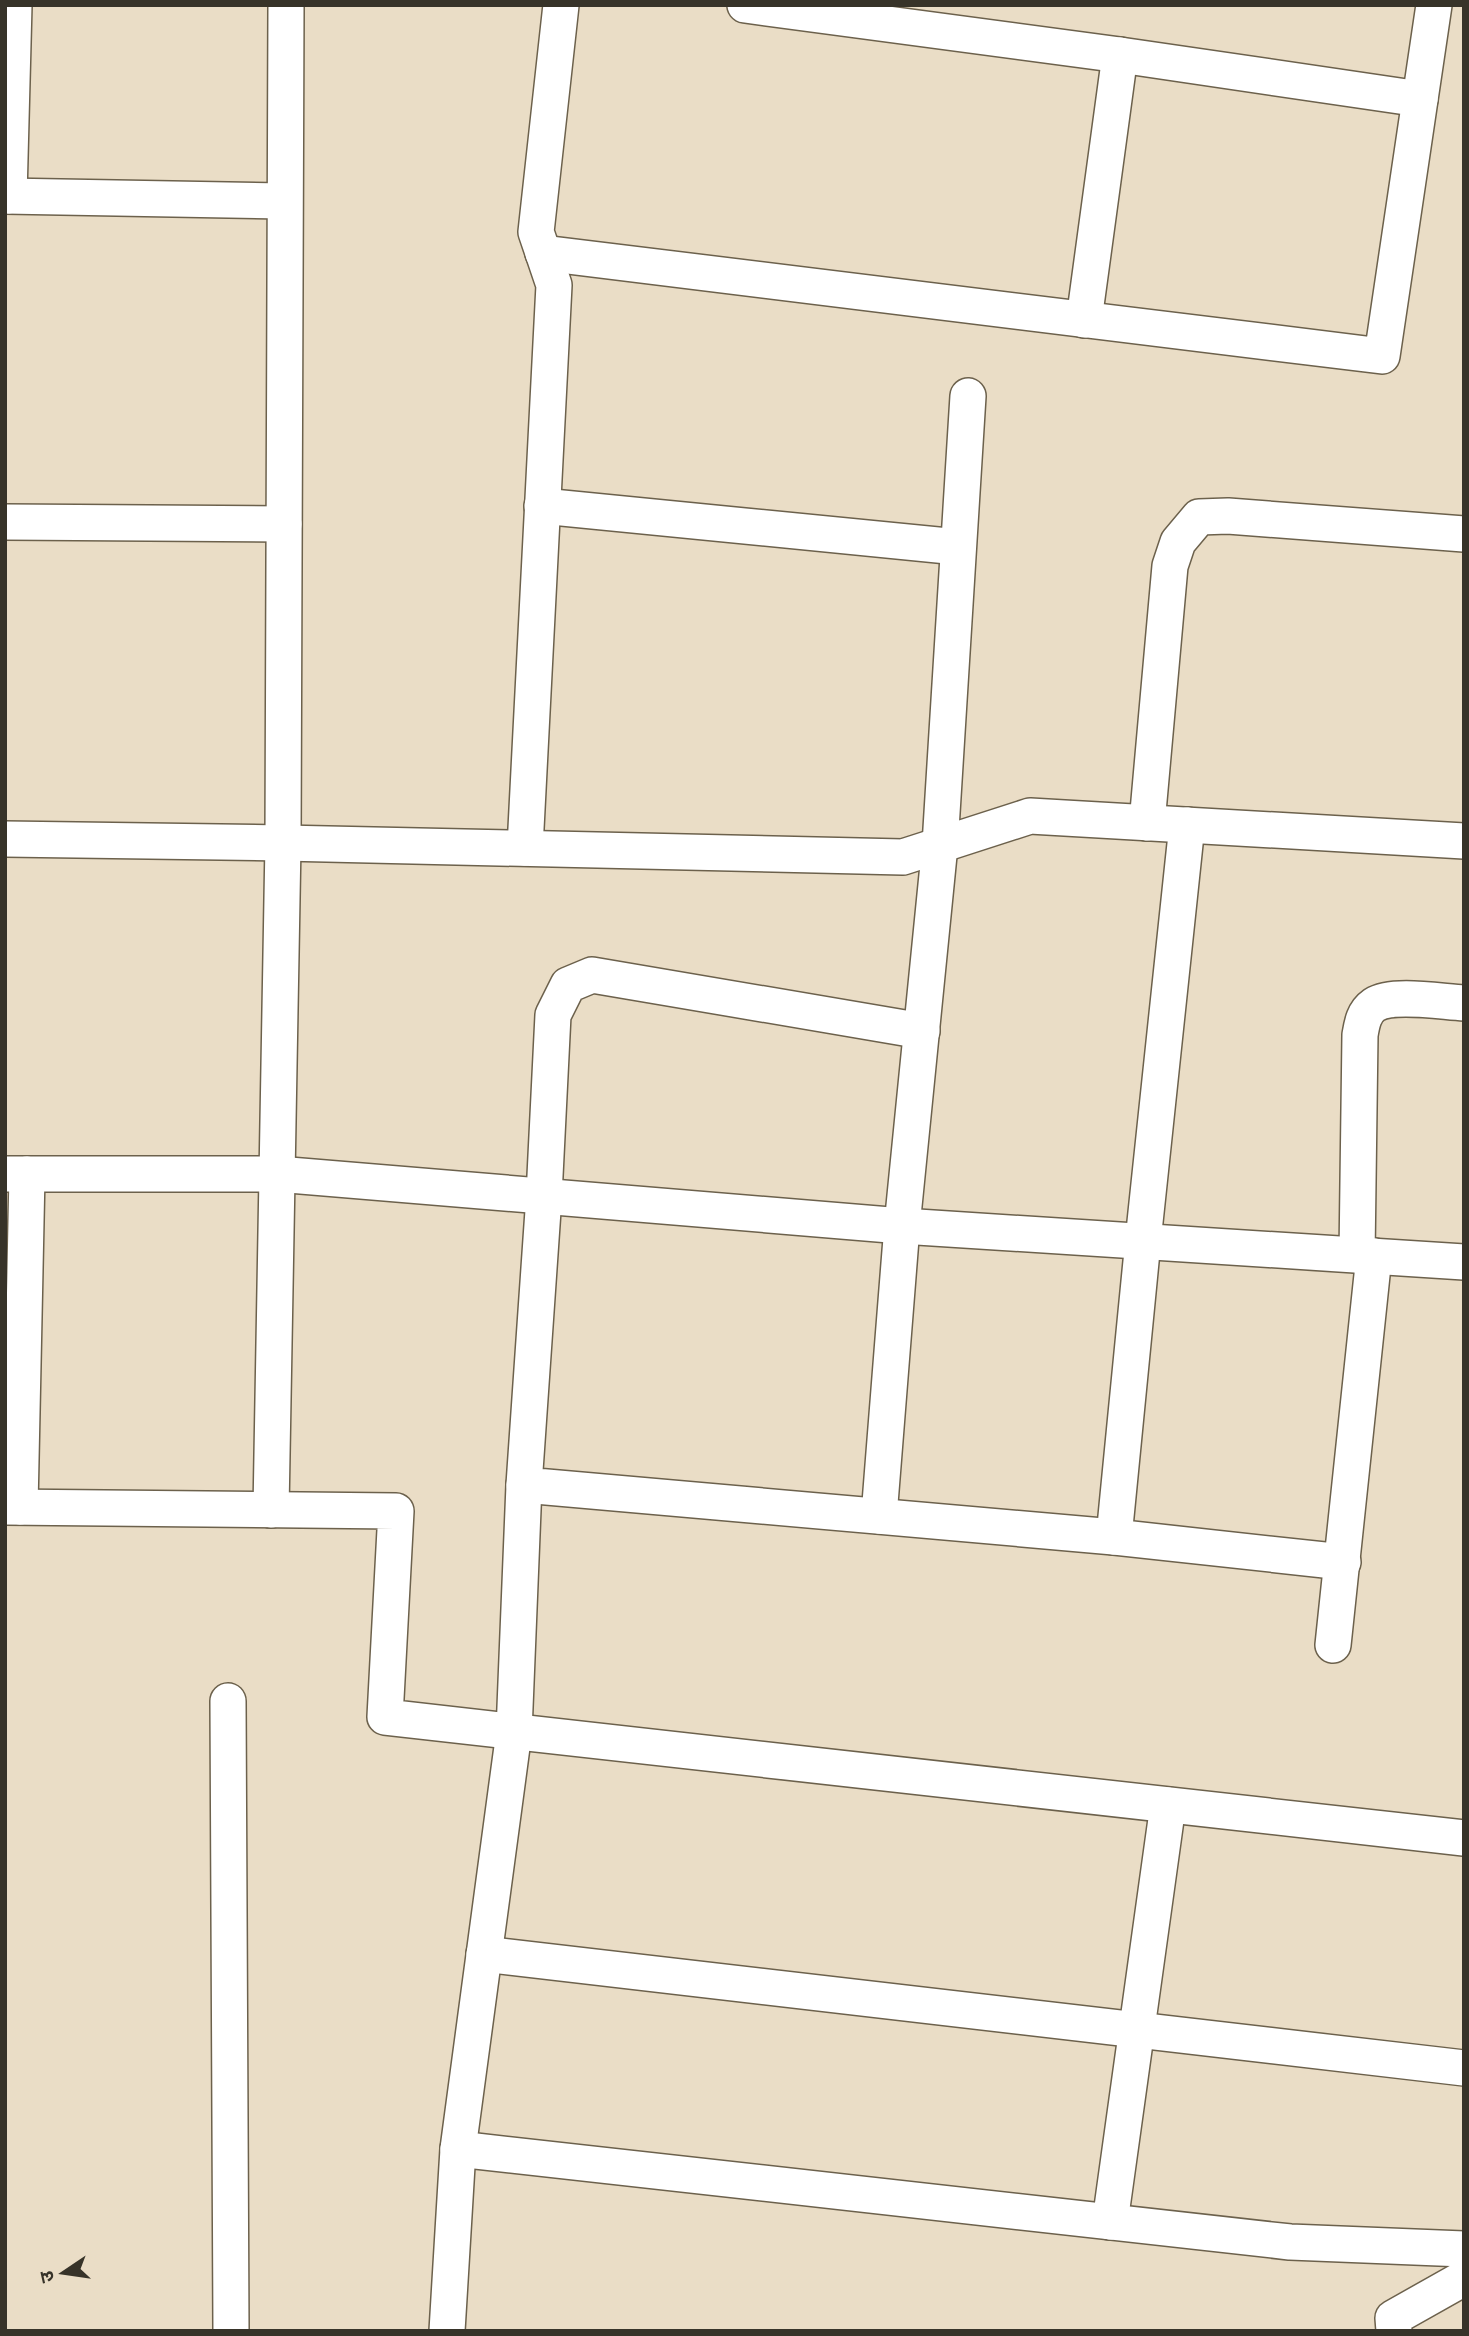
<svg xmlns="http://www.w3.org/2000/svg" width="1469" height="2336" viewBox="0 0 1469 2336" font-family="'Alegreya Sans','Noto Sans Devanagari',sans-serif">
<rect width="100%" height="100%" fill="#eaddc6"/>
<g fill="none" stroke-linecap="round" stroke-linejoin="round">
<g stroke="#6c614c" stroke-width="38">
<g id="street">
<polyline points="745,5 1120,55 1420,99"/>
<polyline points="5,196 284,201"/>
<polyline points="9,196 14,5"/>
<polyline points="543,253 1382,356 1434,5"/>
<polyline points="1084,320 1120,55"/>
<polyline points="542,506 958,547"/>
<polyline points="5,522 284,524"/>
<polyline points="1147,823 1170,566 1178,542 1199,517 1228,516 1464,534"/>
<polyline points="5,839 283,843 903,857 1030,816 1464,841"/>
<polyline points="525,848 554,285 536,232 561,5"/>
<polyline points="922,1031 592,975 568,985 553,1015 544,1196 524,1485 1114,1537 1343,1562"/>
<polyline points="5,1174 277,1174 902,1226 1464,1262"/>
<path d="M1357 1255 1360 1035C1362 1023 1364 1012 1374 1005 1393 993 1442 1002 1464 1003"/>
<polyline points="5,1507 396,1511 385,1717 1464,1838"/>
<polyline points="20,1507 27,1174"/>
<polyline points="271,1510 283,843 286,5"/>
<polyline points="879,1516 902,1226 940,845 968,396"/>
<polyline points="1114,1537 1143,1241 1187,825"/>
<polyline points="1333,1645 1374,1256"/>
<polyline points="228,1701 231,2331"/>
<polyline points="484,1954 1464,2068"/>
<polyline points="458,2149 1290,2242 1464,2249"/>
<polyline points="1110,2222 1168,1805"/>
<polyline points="447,2331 458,2149 514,1732 524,1485"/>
<polyline points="1394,2331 1393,2318 1464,2278"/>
</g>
</g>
<use href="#street" stroke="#fff" stroke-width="35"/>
</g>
<rect width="1469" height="2336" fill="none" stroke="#373329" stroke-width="14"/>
<g transform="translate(63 2273) rotate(257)" stroke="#eaddc6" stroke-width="5" paint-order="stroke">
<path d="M0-5L12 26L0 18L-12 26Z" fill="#373329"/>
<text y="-10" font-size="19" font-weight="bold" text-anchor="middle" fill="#373329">उ</text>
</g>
</svg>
